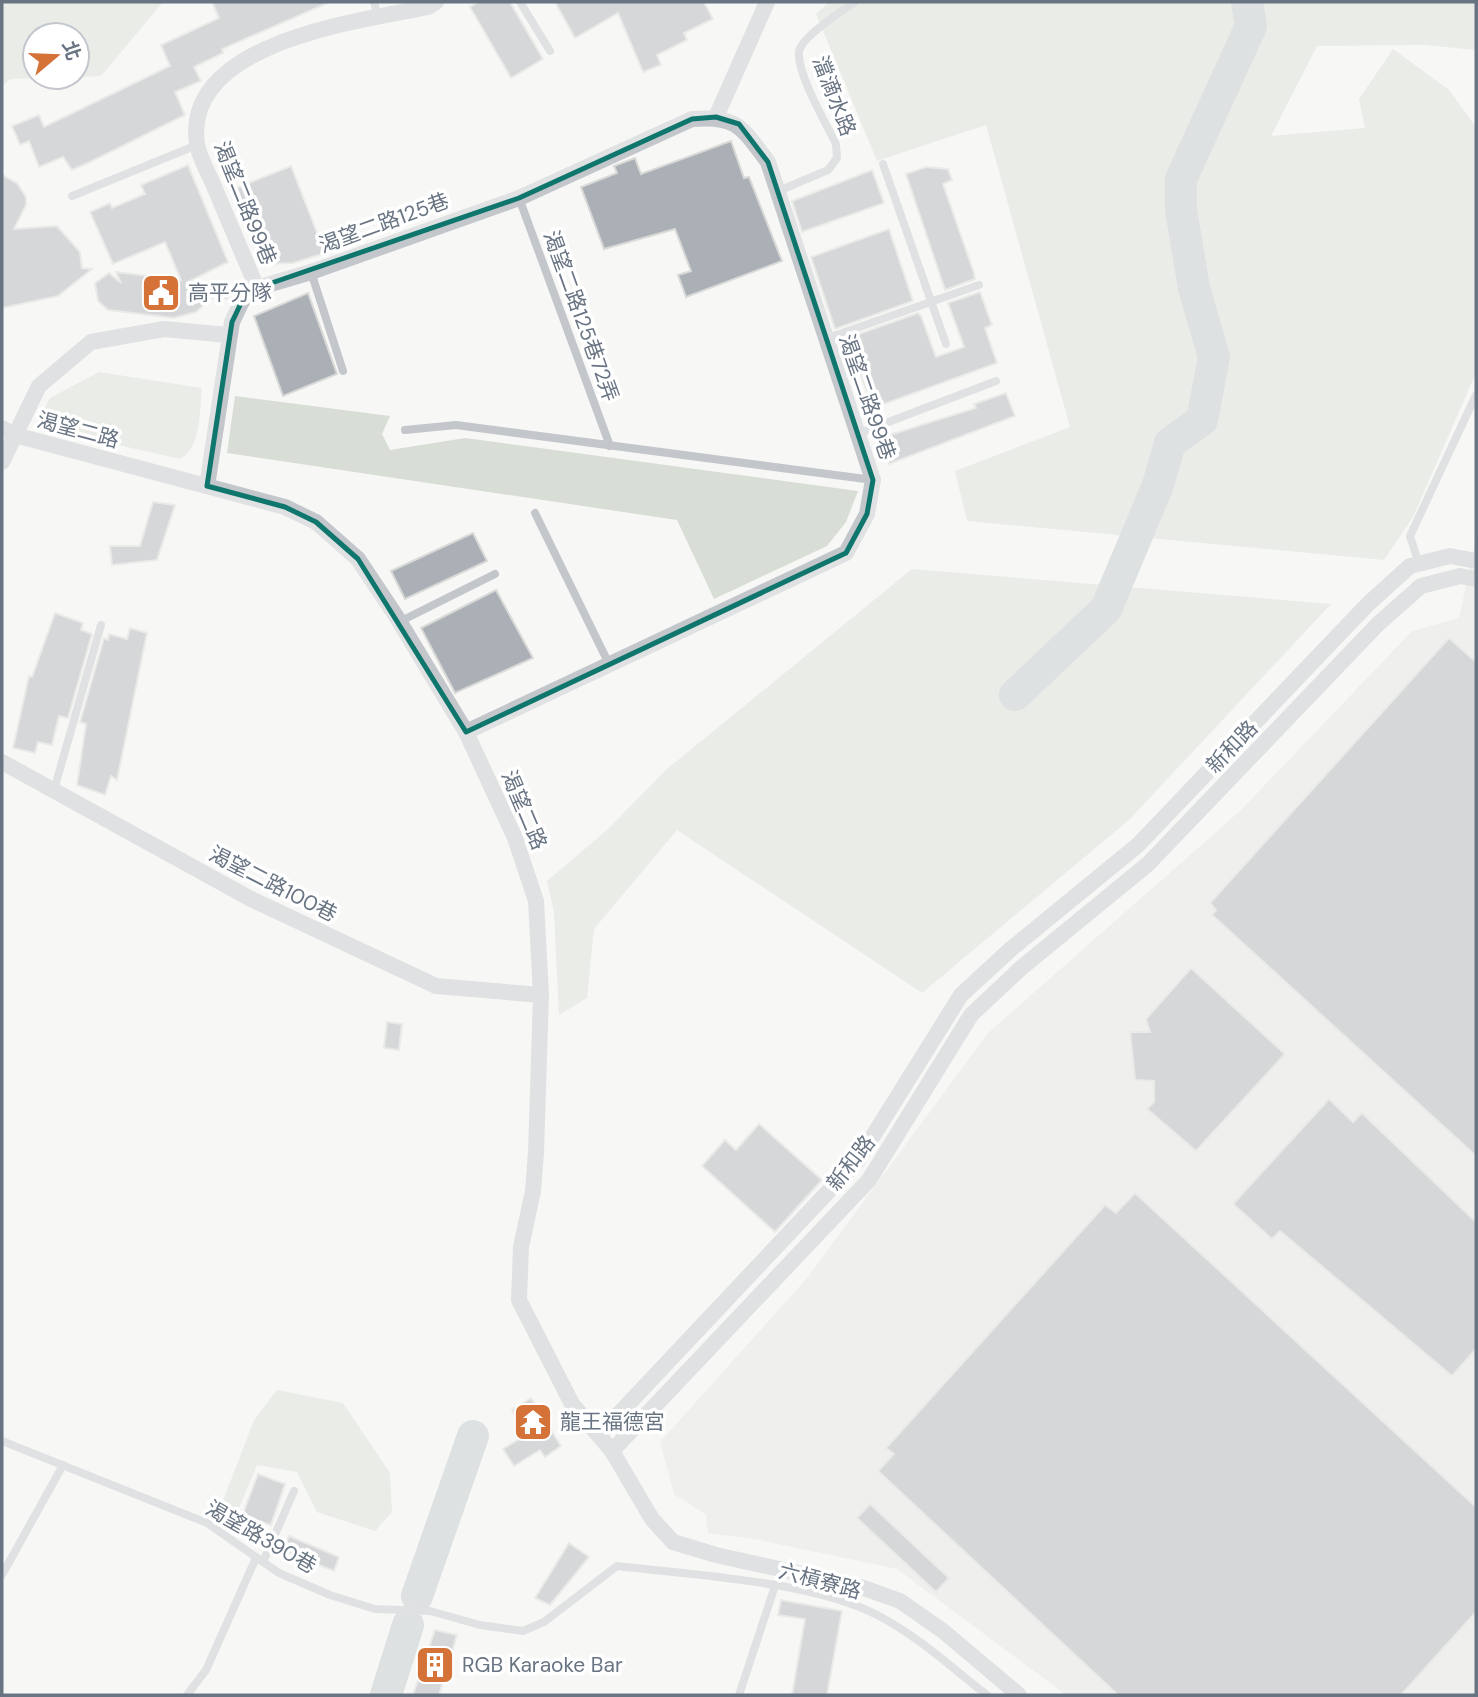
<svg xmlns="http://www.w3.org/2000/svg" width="1478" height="1697" viewBox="0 0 1478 1697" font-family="'DM Sans','Noto Sans TC',sans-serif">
<rect width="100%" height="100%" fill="#f7f7f5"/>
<polygon fill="#e5e6e5" points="1476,537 1476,1695 1066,1695 897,1569 759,1540 708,1533 706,1515 674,1494 660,1442 807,1278 988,1033 1241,810 1412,631 1459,618"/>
<g fill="#d8ded6">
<polygon points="2,2 163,2 101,76 77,77 77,35 35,35 35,77 71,77 11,79 2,86"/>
<polygon points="829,2 1476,2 1476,50 1424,45 1317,46 1271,136 1365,128 1359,99 1393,49 1449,90 1476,127 1476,373 1413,517 1384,560 967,521 955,471 1070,427 986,125 877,161 816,14"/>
<path d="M99 372 202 388C199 410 202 448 180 459L48 429 41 415 50 398Z"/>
<polygon points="235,396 390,416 382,434 390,450 465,438 858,491 846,522 827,546 714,599 677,520 227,453"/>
<polygon points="912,569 1331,604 1129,820 922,993 677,830 594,929 587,998 559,1015 554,912 547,881 607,830 667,769"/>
<polygon points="277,1390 343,1403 390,1473 392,1512 375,1531 317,1512 297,1472 257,1465 236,1515 219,1511 254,1420"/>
</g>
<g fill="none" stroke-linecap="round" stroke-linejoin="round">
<g stroke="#bec5cb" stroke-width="32">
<polyline points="1015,695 1106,609 1158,485 1170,443 1202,420 1214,357 1194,288 1181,210 1181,179 1251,26 1247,2"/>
<polyline points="417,1596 473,1436"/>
<polyline points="386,1695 408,1625"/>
</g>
</g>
<g fill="#abb0b7" stroke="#d9d9d7" stroke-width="2">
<polygon points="212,2 330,2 222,49 223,53 194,67 201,81 175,92 185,115 90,162 72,170 63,157 39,167 29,141 20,145 12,126 39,115 44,127 170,66 161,45 219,18"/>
<polygon points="479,2 510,2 543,59 511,78 470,7"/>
<polygon points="555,2 704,2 713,19 684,33 687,40 657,55 661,65 643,72 618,13 575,38"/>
<polygon points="731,141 744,178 749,177 782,261 686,297 678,275 691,271 675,229 604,249 581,187 617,173 614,166 635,158 641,174"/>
<polygon points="188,165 228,262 190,281 241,288 231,299 203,297 203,306 196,312 174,318 108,310 98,301 95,283 109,273 121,283 116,272 181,280 165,242 113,264 90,212 110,203 112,208 145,194 141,185"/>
<polygon points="291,166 325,253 293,263 269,264 234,189"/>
<polygon points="926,167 948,169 952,180 943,184 974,273 975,279 945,290 906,174"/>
<polygon points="872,170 884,203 802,232 792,201"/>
<polygon points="2,175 17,183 26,197 26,205 14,229 57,226 80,252 82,268 92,269 58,296 2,308"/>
<polygon points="889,229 913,301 835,329 811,257"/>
<polygon points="980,292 992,325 985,328 997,363 873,408 860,372 851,375 839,341 918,313 921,316 936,357 964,347 948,303"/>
<polygon points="308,293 337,374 283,396 254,316"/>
<polygon points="1006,393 1015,416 889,464 880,438 976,408 974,404"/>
<polygon points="153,502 175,505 157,560 112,565 110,546 140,546"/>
<polygon points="473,533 487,561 405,599 391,571"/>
<polygon points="496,590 533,658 455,693 421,628"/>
<polygon points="55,613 83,623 81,630 92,634 68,718 59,716 52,745 38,742 35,753 13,748 29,676 32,677"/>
<polygon points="130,628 147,633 117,780 111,776 105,795 77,785 86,724 80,722 104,638 108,640 109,634 127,639"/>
<polygon points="1449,638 1476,662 1476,1156 1212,915 1216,910 1210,903"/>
<polygon points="1191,968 1285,1054 1196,1151 1147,1109 1154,1102 1154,1081 1135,1080 1130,1032 1150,1032 1146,1019"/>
<polygon points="387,1022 402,1024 399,1050 384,1048"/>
<polygon points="1329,1099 1353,1122 1362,1113 1476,1222 1476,1349 1452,1376 1280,1231 1272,1239 1233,1204"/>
<polygon points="759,1124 822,1180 775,1232 702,1166 725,1140 736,1150"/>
<polygon points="1135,1193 1476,1507 1476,1612 1401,1695 1118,1695 878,1471 894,1454 886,1448 1105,1205 1116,1213"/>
<polygon points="531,1398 561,1446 545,1457 540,1450 514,1466 503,1449 527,1434 512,1410"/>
<polygon points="258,1474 285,1484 271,1525 242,1516"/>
<polygon points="870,1504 949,1578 936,1592 857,1518"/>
<polygon points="289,1536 339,1557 334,1571 283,1551"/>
<polygon points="569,1543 589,1557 550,1605 535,1598"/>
<polygon points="781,1600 842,1611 827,1695 792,1695 805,1619 778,1615"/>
<polygon points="435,1630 457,1635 439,1695 413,1695"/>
</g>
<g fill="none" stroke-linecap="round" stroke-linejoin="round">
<g stroke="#c3c6ca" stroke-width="8">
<polyline points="374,2 378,17"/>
<polyline points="520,2 550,51"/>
<polyline points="883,164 946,344"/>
<path d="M776 192 828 170 837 158 836 144C826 123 797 74 799 52 800 38 843 10 855 2"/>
<polyline points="72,196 197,145"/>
<polyline points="519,198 610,446"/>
<polyline points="311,272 343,371"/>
<polyline points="825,339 979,285"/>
<polyline points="405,430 456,425 873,480"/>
<polyline points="857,434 996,381"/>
<polyline points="535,513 609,664"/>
<polyline points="1419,564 1410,536 1476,395"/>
<polyline points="399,622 495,574"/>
<polyline points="54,790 101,625"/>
<path d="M2 1441 207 1523 279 1573 330 1595 375 1609 430 1611 480 1625 523 1631 544 1622 617 1566C693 1575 813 1581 879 1616 919 1637 952 1668 987 1695"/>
<polyline points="263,1562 294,1491"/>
<polyline points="2,1575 63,1465"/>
<polyline points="187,1695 206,1670 256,1558"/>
<polyline points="739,1695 775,1586"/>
</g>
<g stroke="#c3c6ca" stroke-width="16">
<polyline points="716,117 767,2"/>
<path d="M257 288C242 253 228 219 213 184 208 172 199 157 197 144 182 42 360 21 428 7L436 2"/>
<polyline points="2,428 15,435 285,507 316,522 358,559 396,616 466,732 515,838 536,901 541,995 536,1152 533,1191 521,1247 519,1300 572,1404 612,1451 652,1519 673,1542 716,1555 861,1587 900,1601 943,1631 1019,1695"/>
<polyline points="2,462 39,386 91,342 164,329 228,335"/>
<path d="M207 486 232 322 242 301 257 288 311 272 519 198 692 119C738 115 742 128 768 162L873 480 867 514 846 553 466 732"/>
<polyline points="2,762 251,899 436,986 541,995"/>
<polyline points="599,1435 858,1160 961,995 1011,949 1138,845 1368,604 1410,566 1450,556 1476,561"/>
<polyline points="612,1451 869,1180 971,1015 1021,968 1148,864 1378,624 1421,586 1460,576 1476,579"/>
</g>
</g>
<path d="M0 0H1478V1697H0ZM716 117 739 124 768 162 873 480 867 514 846 553 466 732 358 559 316 522 285 507 207 486 232 322 242 301 257 288 519 198 692 119Z" fill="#f7f7f5" fill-opacity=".55" fill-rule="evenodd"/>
<path fill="none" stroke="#0f766e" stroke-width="5" stroke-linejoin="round" d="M716 117 739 124 768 162 873 480 867 514 846 553 466 732 358 559 316 522 285 507 207 486 232 322 242 301 257 288 519 198 692 119Z"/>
<defs>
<g id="civic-square" transform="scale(2.0125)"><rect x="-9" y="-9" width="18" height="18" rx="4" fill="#d47238" stroke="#fff"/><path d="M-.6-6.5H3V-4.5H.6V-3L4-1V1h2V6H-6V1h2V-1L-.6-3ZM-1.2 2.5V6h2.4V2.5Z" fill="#fff"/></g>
<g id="temple-square" transform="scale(2.0125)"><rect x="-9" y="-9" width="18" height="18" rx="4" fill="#d47238" stroke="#fff"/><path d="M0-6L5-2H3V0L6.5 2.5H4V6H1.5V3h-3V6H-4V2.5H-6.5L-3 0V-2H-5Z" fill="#fff"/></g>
<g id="building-square" transform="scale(2.0125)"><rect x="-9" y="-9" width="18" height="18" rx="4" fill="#d47238" stroke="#fff"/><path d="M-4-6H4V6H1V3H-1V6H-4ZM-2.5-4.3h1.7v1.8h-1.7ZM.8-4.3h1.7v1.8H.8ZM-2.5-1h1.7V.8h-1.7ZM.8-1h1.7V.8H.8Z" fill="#fff"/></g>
</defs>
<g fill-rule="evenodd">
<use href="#civic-square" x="161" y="293"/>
<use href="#temple-square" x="533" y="1422"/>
<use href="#building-square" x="435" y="1665"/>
</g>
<g text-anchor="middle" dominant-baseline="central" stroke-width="7" stroke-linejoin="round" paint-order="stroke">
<g font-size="21" fill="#697483" stroke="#fff">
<text transform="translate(834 96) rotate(69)">澢滴水路</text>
<text transform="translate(245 203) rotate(68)">渴望二路99巷</text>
<text transform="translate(384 223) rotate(-20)">渴望二路125巷</text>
<text transform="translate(581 316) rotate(70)">渴望二路125巷72弄</text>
<text transform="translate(867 397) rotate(71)">渴望二路99巷</text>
<text transform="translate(78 430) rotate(15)">渴望二路</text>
<text transform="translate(1232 747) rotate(-46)">新和路</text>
<text transform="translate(524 810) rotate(67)">渴望二路</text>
<text transform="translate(273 884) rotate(27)">渴望二路100巷</text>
<text transform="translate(851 1163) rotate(-52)">新和路</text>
<text transform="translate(261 1537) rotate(30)">渴望路390巷</text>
<text transform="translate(820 1581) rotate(15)">六槓寮路</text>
</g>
<g font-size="21" fill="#697483" stroke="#fff" text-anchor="start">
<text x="188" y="293">高平分隊</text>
<text x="560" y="1422">龍王福德宮</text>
<text x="462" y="1665">RGB Karaoke Bar</text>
</g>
</g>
<rect width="1478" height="1697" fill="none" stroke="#697483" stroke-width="7"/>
<g transform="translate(56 56) rotate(71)"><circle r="33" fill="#ffffff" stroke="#c3c7cd" stroke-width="2"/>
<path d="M0-5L12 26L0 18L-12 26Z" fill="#d47238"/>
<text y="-10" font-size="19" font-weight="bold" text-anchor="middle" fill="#697483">北</text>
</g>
</svg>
